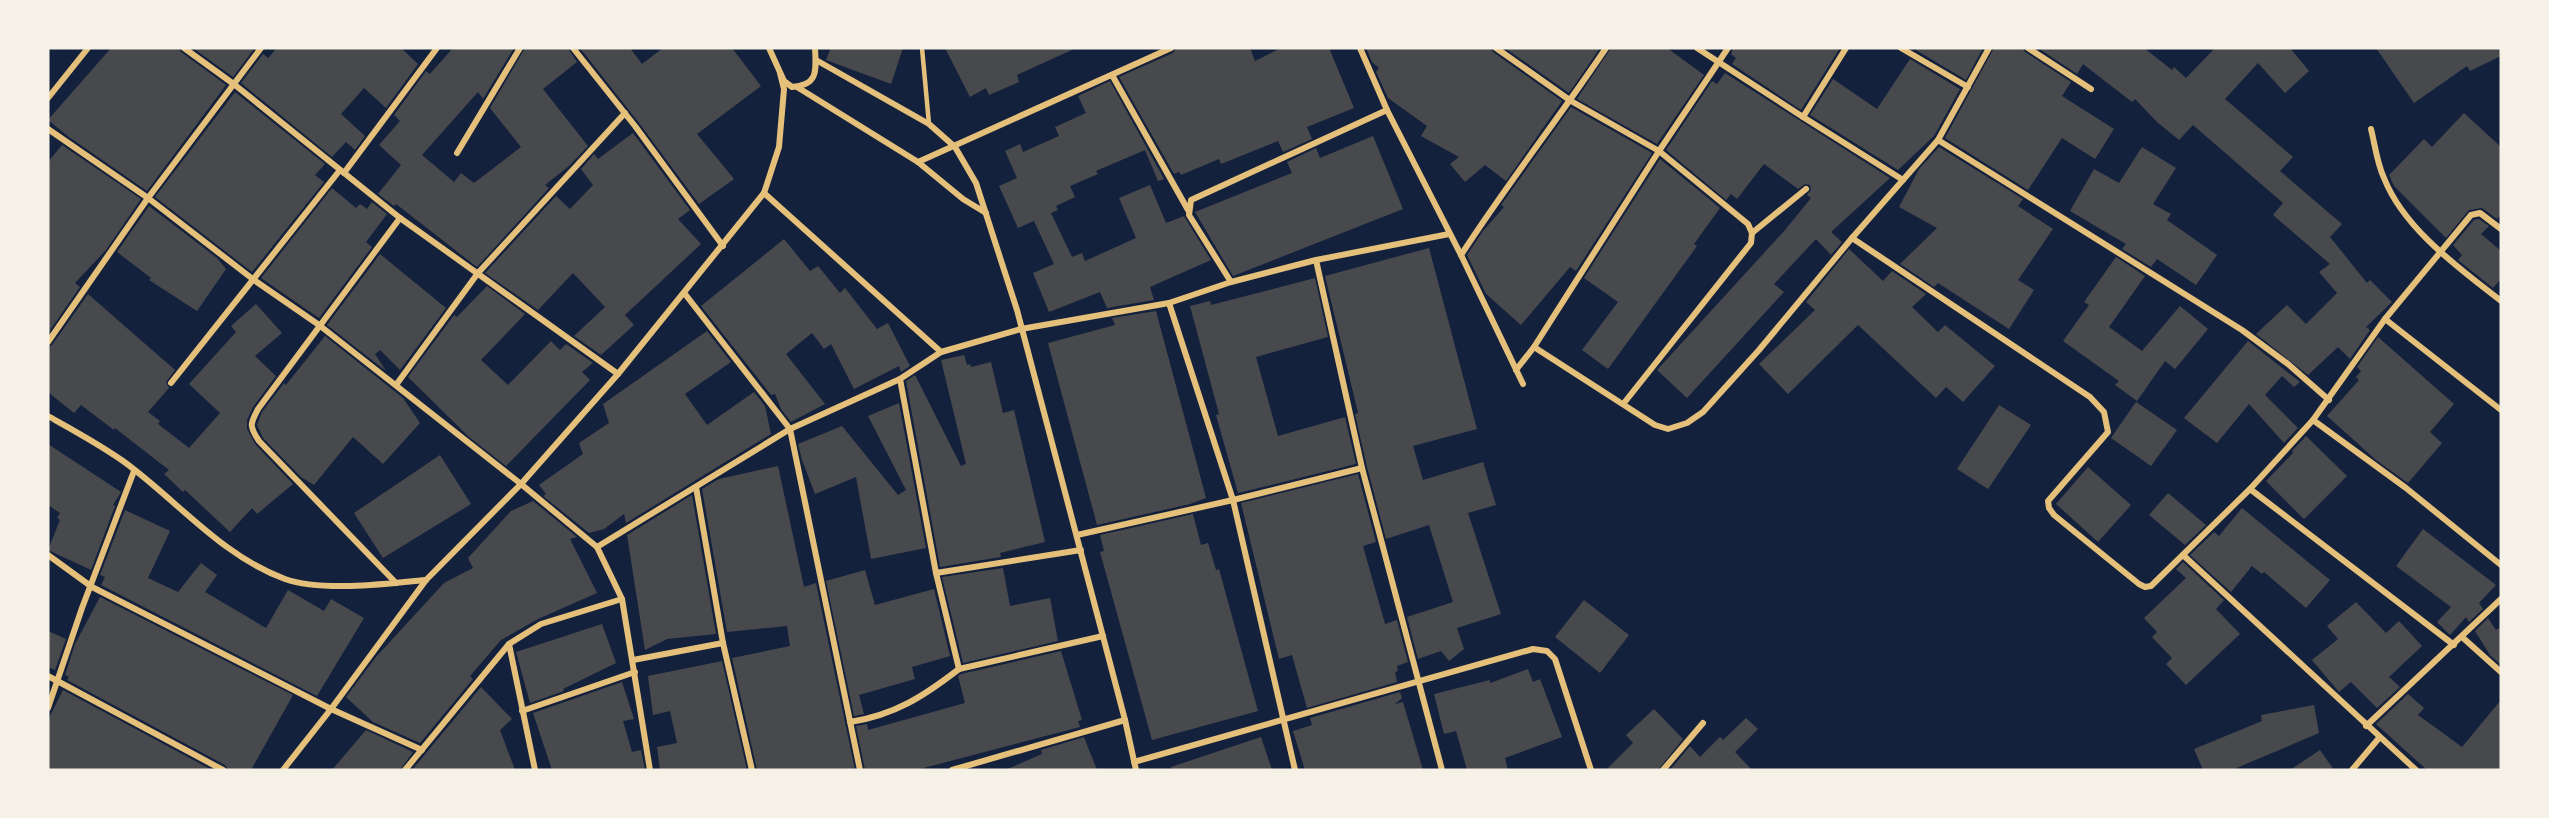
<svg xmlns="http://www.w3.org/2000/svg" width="2549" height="818" viewBox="0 0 2549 818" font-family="'Fira Sans',sans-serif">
<rect width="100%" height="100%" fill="#14213d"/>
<g fill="#48494c">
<polygon points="111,48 179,48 181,52 226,85 147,191 69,137 48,120"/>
<polygon points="193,48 253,48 254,49 233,77"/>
<polygon points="277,48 401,48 418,64 386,108 364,88 341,114 365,136 355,150 346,142 332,157 241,83 263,54 268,58"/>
<polygon points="453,48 514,48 483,99 478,92 422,155 454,182 461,173 474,183 521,147 490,108 525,48 568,48 577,62 543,89 588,146 569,166 545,185 549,188 477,267 396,204 394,206 378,194 401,165 379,145 400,121 394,115 426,71 430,74"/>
<polygon points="580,48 630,48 642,64 663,48 732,48 761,86 697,134 734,179 699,204 639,123"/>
<polygon points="831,48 903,48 891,84 826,60"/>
<polygon points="945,48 1076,48 1017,75 1019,82 989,95 986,88 970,97"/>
<polygon points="1176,48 1250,48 1255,61 1281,48 1329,48 1354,108 1307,127 1312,139 1283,152 1278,141 1221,164 1219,159 1181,175 1179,172 1174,174 1119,77 1173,53"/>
<polygon points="1366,48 1491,48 1493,52 1562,101 1506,181 1485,165 1465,182 1450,164 1459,157 1421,136 1427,126 1388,98 1376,72 1379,68 1372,62"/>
<polygon points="1505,48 1600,48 1569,93"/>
<polygon points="1611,48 1667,48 1704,75 1657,144 1577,99"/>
<polygon points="1733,48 1840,48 1801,110 1732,64 1736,58 1731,54"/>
<polygon points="1917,48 1983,48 1966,80 1916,50"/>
<polygon points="1994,48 2023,48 2025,52 2071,82 2062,96 2114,129 2095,159 2062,138 2028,190 1945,138"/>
<polygon points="2038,48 2144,48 2172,70 2174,67 2186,78 2215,48 2290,48 2309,71 2285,93 2258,63 2225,99 2293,157 2280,171 2342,224 2330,237 2367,283 2370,280 2392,302 2366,327 2370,330 2350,359 2338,347 2308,375 2256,334 2287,305 2306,324 2337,293 2319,272 2330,264 2273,215 2283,203 2193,125 2179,140 2157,122 2135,99 2132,102 2083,64 2077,74"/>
<polygon points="2376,48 2501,48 2501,56 2470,71 2467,66 2414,103"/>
<polygon points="1910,59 1960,89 1934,136 1898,170 1810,115 1833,79 1877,109"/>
<polygon points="1725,73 1890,178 1831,232 1842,242 1831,255 1816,239 1774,284 1784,292 1687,398 1657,370 1785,230 1811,198 1807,195 1811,190 1810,185 1805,184 1798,189 1764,164 1737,199 1731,194 1726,200 1666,150 1712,81 1717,84"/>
<polygon points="1110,81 1164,179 1158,181 1145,150 1096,171 1098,174 1070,186 1075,197 1056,206 1058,210 1051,213 1072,257 1082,253 1085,261 1136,238 1119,198 1150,185 1166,223 1184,216 1211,260 1150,287 1154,300 1107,308 1100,292 1049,312 1033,273 1054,264 1034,221 1018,228 999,186 1017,178 1005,151 1020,144 1023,152 1059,136 1055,127 1086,113 1078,96"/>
<polygon points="235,92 325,164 315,175 324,182 252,272 155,197"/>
<polygon points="1571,107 1652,153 1576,271 1570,267 1521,325 1486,294 1467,255 1483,231 1504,207 1501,205"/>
<polygon points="2464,113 2501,147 2501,215 2497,219 2482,208 2469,210 2446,238 2394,186 2389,175 2424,139 2432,147"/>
<polygon points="633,133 690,210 678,219 701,244 625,315 634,325 601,355 574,336 605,307 573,273 538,310 485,273 556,196 570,209 593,185 581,169 594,154 598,159"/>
<polygon points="1373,136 1403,209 1233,276 1195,212 1292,173 1287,162 1316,148 1320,158"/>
<polygon points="62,145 141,199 106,250 75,283 80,287 48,333 48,162"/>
<polygon points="1939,147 2023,199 2018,206 2053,229 2018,280 2034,290 2009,329 1938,283 1934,287 1900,264 1937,228 1899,207 1919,169"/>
<polygon points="2142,147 2176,168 2153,204 2171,214 2167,220 2217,255 2196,285 2157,259 2151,267 2122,249 2126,244 2070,211 2094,169 2119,183"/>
<polygon points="1660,159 1720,208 1694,244 1697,246 1608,369 1582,350 1618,302 1584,278"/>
<polygon points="332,188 356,208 360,204 367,209 372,202 387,214 366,242 372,247 319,318 261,278"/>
<polygon points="149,206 217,258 226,269 197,311 149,280 151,278 117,252"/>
<polygon points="2479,219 2489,226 2481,234 2501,251 2501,279 2493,288 2458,260 2462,255 2453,245 2474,220"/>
<polygon points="784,239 810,271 818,266 840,293 845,288 877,329 888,323 910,366 901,372 899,366 854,389 831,344 824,349 812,333 786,354 825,404 791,422 781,409 775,394 771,395 701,306"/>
<polygon points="1429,248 1477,429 1413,446 1423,480 1483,462 1496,505 1468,513 1501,614 1457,628 1464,649 1449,661 1441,651 1418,659 1407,617 1453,602 1429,525 1386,539 1367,467 1355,414 1358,413 1325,276"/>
<polygon points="1849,249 1883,281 1892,271 1926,294 1912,307 1938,332 1945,325 1995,366 1963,402 1946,387 1936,398 1858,325 1788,394 1759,364 1815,310 1806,302"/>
<polygon points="380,254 446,308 400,370 380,350 375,354 386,371 327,325"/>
<polygon points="2116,257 2145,276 2109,327 2142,351 2180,306 2208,329 2175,369 2165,361 2137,401 2115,385 2119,381 2063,341 2089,305 2084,302"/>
<polygon points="1315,278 1328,337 1256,357 1278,436 1345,417 1356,464 1238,493 1216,415 1219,414 1190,306 1210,301 1211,305"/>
<polygon points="487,286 525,314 481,360 508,385 551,341 560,350 566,344 593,363 582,372 590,380 506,466 469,437 408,377 454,315 457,317"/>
<polygon points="88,294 175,370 166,382 169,388 148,412 160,421 158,424 189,448 220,413 189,384 236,332 231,326 256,304 282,333 255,356 276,376 253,407 247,420 247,429 255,444 293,484 257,514 252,508 230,532 185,490 183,492 164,474 169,470 115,428 114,430 81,405 74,413 48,392 48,347 52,345"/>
<polygon points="1156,311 1206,498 1190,504 1097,525 1048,343 1115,325 1112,318"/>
<polygon points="707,331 731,362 685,394 707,425 754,392 765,406 771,434 626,523 624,514 604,529 589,533 543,496 546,494 539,485 583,454 579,443 609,423 603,404"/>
<polygon points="325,336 403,398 420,423 383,464 353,437 314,485 301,477 263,438 257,425 262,412 284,383 286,385"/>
<polygon points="2378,337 2454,404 2430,432 2442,443 2408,483 2376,460 2327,416 2359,380 2356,377 2361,371 2357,367"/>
<polygon points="2248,341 2300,382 2294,387 2282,376 2265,395 2298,428 2284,443 2249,404 2217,443 2184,418"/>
<polygon points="964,355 967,365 970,364 971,367 991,362 1003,413 1014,410 1045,542 1000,553 1001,557 940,567 906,381 915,375 961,466 966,464 941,360"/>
<polygon points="2136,402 2177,430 2151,466 2111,438"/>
<polygon points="899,403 926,548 871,559 856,477 815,494 802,460 798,444 842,426 898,495 906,490 868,416"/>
<polygon points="1999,405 2031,425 1988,489 1957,469"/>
<polygon points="2306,436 2347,476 2304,519 2266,481 2293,453 2292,451"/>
<polygon points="48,444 121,492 113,505 115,506 91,570 48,550 60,520 57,518 60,513 48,505"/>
<polygon points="440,455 471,504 383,558 354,513"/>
<polygon points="778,466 804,587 816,583 855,770 757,770 732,658 790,646 787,626 727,632 702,489 719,479"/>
<polygon points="2088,467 2131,505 2098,542 2056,504"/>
<polygon points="1358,474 1376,542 1363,546 1385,624 1397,620 1408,662 1397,666 1398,671 1395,672 1397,682 1307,708 1292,655 1279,659 1241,503"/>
<polygon points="2168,493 2206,525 2185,545 2149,515"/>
<polygon points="692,495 716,634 667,639 645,650 627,535"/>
<polygon points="533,501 577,537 570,539 597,593 538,619 501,640 470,676 473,679 420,743 373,722 346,697 376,657 444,583 473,568 468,558 511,511"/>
<polygon points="2242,508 2330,580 2306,608 2264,572 2262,574 2252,566 2231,592 2190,555 2214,532 2219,536"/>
<polygon points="125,510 170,531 148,578 178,592 201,563 217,575 205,592 266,628 288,590 324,611 331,599 364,618 317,696 101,585 105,577 100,575"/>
<polygon points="1193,514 1201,545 1208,543 1216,570 1219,569 1258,711 1152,740 1100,552 1104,551 1100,535"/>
<polygon points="2423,529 2496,585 2479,603 2483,609 2469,622 2466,617 2450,635 2437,622 2451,607 2396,566"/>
<polygon points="2183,562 2224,600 2216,609 2240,634 2186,685 2166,664 2172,658 2152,637 2157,632 2144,618 2186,578 2176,569"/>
<polygon points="1003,568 1010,606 1050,598 1058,641 963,663 942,577"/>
<polygon points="865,570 875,605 934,589 950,656 912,667 915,679 859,695 864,714 854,716 826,581"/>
<polygon points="100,597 293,695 251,770 228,770 225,765 67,680 69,677 65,675 75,644"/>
<polygon points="1584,600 1629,635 1600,673 1555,637"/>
<polygon points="2356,602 2386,633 2399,621 2422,646 2389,677 2400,687 2377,708 2351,682 2339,692 2312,660 2338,639 2327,626"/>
<polygon points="2488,618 2496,630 2501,627 2501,665 2490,655 2475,631"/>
<polygon points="602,624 616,663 563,689 564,691 530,703 516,652"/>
<polygon points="48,631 66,639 55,670 48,667"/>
<polygon points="1061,651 1082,720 1078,721 1080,727 916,770 865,770 856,726 867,724 868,730 965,703 958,676 961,674"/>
<polygon points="722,661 747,770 660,770 657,747 677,743 670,711 653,715 648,676"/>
<polygon points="1528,669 1533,682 1540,679 1562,737 1505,758 1508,770 1467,770 1456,731 1444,734 1434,694 1490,680 1490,683"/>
<polygon points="622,682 634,719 623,721 632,752 641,750 645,770 552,770 533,713"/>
<polygon points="481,687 512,719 500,730 515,770 412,770"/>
<polygon points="63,690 212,770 48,770 48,720"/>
<polygon points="1400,692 1402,698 1395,704 1403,702 1423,770 1305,770 1293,731 1312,725 1310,718"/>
<polygon points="2408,694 2424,708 2418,715 2462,747 2501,700 2501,770 2427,770 2376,724"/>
<polygon points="2314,705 2319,733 2232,770 2203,770 2194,749 2262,721 2261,715"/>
<polygon points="1654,709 1683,739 1658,770 1606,770 1633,743 1626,735"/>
<polygon points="1746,718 1758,729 1735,752 1752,770 1670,770 1690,746 1700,757 1720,737 1723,740"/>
<polygon points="366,730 413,752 400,770 332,770"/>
<polygon points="1084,737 1097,770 1005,770 1042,754 1041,750"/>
<polygon points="1261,737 1272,770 1172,770 1171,767"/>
<polygon points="2320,750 2334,770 2290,770"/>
</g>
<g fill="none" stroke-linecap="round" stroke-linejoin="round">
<polyline stroke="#e5c07b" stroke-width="4.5" points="922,48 929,124"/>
<g stroke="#e5c07b" stroke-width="6">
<polyline points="184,48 235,85 400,218 618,374"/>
<polyline points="573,48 635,126 723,246"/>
<path d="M769 48 784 81 792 87C819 85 816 70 815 48"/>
<polyline points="1496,48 1571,101 1659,151 1748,224 1752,233 1751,243 1624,403"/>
<polyline points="1697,48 1803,117 1846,48"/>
<polyline points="1901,48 1968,87"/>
<polyline points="2028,48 2091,89"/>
<polyline points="816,60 929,124 955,147 976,183 1017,310 1125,720 1136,770"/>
<polyline points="1112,75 1188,210"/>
<polyline points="797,87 918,162 963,199 986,213"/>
<polyline points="48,98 88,48"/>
<polyline points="1387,110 1461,255 1523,384"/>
<polyline points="1803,117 1903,180"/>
<polyline points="48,129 148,198 254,280 319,325 521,484 597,547"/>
<path d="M2371 129C2375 145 2377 163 2384 178 2404 229 2459 268 2501 301"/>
<polyline points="1938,140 2242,330 2288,364 2329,400"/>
<polyline points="457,153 520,48"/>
<polyline points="918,162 1171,48"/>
<polyline points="344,173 437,48"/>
<polyline points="764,193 941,352 1021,329 1169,303 1231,282 1316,260 1449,234"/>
<polyline points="1752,233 1806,189"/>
<polyline points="1852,238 2090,397 2104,412 2108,432 2048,501 2049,508 2054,515 2139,584 2145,587 2151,586 2250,489 2454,645"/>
<path d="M1461 255C1507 184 1559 118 1606 48"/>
<polyline points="1316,260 1362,468"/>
<polyline points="1231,282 1189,215 1191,200 1387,110 1360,48"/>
<polyline points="685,294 790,429 860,770"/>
<polyline points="1169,303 1233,500 1295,770"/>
<polyline points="2385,319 2501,410"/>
<polyline points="48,342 148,198 261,48"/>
<polyline points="1534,347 1655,425 1668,429 1687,423 1703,412 1759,350 1852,238 1938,140 1989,48"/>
<polyline points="1516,370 1534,347 1659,151 1728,48"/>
<polyline points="900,379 936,573 1081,550"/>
<polyline points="171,383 340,170"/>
<polyline points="396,385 478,273 625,113"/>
<path d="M48 416C73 430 99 444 123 461 177 500 220 555 285 579 322 592 387 584 426 580"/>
<polyline points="2313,420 2406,488 2501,565"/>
<polyline points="696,487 723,643 752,770"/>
<polyline points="2250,489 2313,420 2385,319 2471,215 2480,213 2501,229"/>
<polyline points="1077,535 1233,500 1362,468 1442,770"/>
<polyline points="48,555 92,587 331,709 422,750"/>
<polyline points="2183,555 2416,770"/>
<polyline points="936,573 959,669 1103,636"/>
<path d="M396 583 259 441C249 426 250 424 258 409L400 218"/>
<polyline points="2462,637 2501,672"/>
<polyline points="509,644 535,770"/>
<polyline points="633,660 723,643"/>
<polyline points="48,676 223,770"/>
<polyline points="48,708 82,608 134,471"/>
<polyline points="522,711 635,672"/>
<path d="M850 722C895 715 924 696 959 669"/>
<polyline points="2366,726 2501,599"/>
<polyline points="1134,762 1533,649 1547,651 1555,659 1591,770"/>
<polyline points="283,770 331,709 426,580 521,484 618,374 764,193 779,147 784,89 780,73"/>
<polyline points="405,770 509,644 541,624 622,599"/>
<polyline points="650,770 622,599 597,547 790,429 900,379 941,352"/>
<polyline points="952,770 1125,720"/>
<polyline points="1663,770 1703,723"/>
<polyline points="2352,770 2379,738"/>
</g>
</g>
<rect width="2549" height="818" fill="none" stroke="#f6f1e7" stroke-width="99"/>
</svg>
